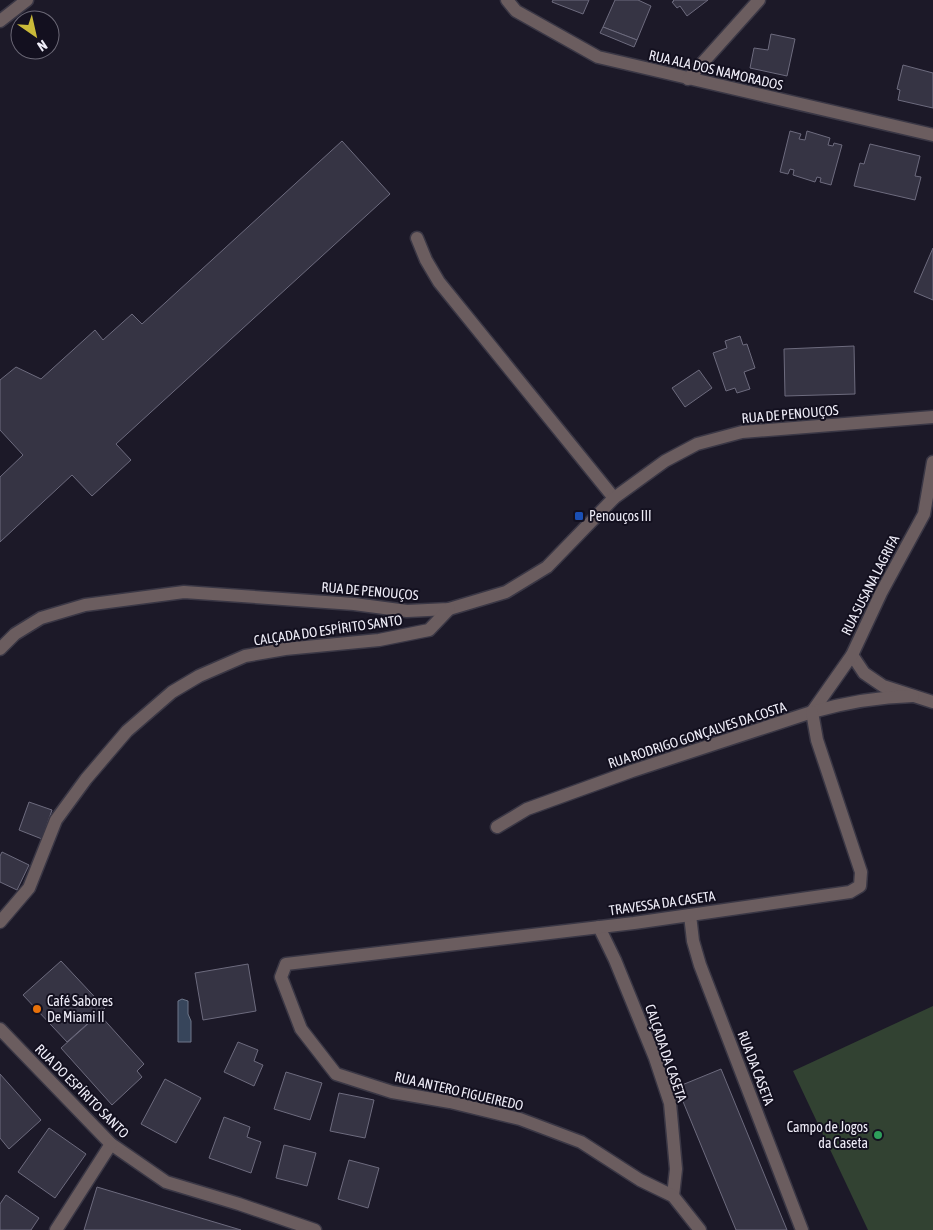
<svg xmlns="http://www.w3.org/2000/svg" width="933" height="1230" viewBox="0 0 933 1230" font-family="'Asap Condensed',sans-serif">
<rect width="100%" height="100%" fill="#1c1928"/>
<polygon fill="#324232" points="933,1006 933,1230 868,1230 793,1071"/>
<polygon fill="#37455b" stroke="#6e778a" points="182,999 188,1001 188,1014 191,1021 191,1042 178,1042 178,1001"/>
<g fill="#363444" stroke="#6d6b7e">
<polygon points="553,0 589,0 583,14 552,2"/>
<polygon points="615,0 638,0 651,6 637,40 603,27"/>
<polygon points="673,0 708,0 687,16 680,6 677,8 672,2 674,1"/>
<polygon points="603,27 637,40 634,47 600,33"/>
<polygon points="771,34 795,39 787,76 750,68 754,48 768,50"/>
<polygon points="903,65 933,73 933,108 898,100 900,90 897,89"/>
<polygon points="790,131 801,134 799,139 805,140 807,131 830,138 828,145 833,146 834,143 842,145 831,185 820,182 821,178 817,177 815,182 793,175 794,170 790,169 788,174 780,172"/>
<polygon points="342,141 390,194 116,444 131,460 92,496 72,475 0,542 0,477 23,455 0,430 0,380 16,367 41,379 95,330 103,340 132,314 142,324"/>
<polygon points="870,144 920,156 915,176 921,177 915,200 854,186 860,163 864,164"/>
<polygon points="933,248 933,300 914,292"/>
<polygon points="740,336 743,345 747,344 755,368 744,372 750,389 737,393 735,388 726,391 713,353 727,348 725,341"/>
<polygon points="854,346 855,394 785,396 784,349"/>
<polygon points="699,370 712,388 685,407 672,388"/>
<polygon points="29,802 52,810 42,839 19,830"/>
<polygon points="2,852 29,865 17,890 0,882 0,856"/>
<polygon points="61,961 105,1008 67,1042 23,995"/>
<polygon points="248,964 256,1011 203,1020 195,973"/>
<polygon points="99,1014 144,1064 137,1071 142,1077 112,1105 61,1048"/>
<polygon points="238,1042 258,1050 254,1061 263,1065 254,1086 224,1072"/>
<polygon points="721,1069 787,1230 736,1230 677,1087"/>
<polygon points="286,1072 322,1083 310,1120 274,1109"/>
<polygon points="0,1074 41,1120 9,1149 0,1138"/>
<polygon points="165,1079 201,1098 176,1143 141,1124"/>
<polygon points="339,1093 374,1100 365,1138 330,1131"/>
<polygon points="224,1117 250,1127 247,1137 261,1142 251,1173 209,1158"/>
<polygon points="49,1128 86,1154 55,1198 18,1172"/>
<polygon points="284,1145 316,1153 307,1186 276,1178"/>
<polygon points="349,1160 379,1168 368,1208 338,1199"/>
<polygon points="97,1187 241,1230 84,1230"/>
<polygon points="6,1195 39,1218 31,1230 0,1230 0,1204"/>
</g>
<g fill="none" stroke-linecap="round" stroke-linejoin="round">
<g stroke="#3a3745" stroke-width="15">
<g id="minor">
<polyline points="507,0 516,11 598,57 933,135"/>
<polyline points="0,21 27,0"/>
<polyline points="688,79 759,0"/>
<polyline points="417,238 426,260 439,282 614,498"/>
<polyline points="0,649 15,634 41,618 85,605 184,592 354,604 407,611 449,609 506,592 547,567 614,498 665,461 697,444 742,432 933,417"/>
<polyline points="852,655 864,673 883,686 933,702"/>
<polyline points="812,712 852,655 881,593 924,514 933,462"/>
<path d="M497 827 527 809 632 771 812 712C847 702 877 697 913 696"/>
<polyline points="690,915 693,941 700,965 802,1230"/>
<polyline points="0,922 29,888 56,820 86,779 127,731 172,692 199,676 245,656 285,649 379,640 429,630 449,609"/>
<polyline points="599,927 615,960 655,1058 670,1103 676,1169 673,1196"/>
<polyline points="0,1029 111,1144 166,1182 239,1204 315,1230"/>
<polyline points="56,1230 111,1144"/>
<polyline points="700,1230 673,1196 640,1180 581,1142 520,1119 450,1102 392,1092 336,1074 301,1029 281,977 286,964 634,923 850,892 860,886 861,872 817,740 812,712"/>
</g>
</g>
<use href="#minor" stroke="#6b5d5f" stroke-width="12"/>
</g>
<rect fill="#1a4fb4" stroke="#13101f" stroke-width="2" x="574" y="511" width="10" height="10" rx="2.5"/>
<circle fill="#e8710a" stroke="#13101f" stroke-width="2" cx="37" cy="1009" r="5"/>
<circle fill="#2e9e5b" stroke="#13101f" stroke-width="2" cx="878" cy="1135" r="5"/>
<g text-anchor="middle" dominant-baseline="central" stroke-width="4" stroke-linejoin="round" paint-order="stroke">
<g font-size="14" fill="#efedf8" stroke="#13101f">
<text transform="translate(716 70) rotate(13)">RUA ALA DOS NAMORADOS</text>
<text transform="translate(790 414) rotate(-5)">RUA DE PENOUÇOS</text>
<text transform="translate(870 585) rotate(-63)">RUA SUSANA LAGRIFA</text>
<text transform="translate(370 591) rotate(5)">RUA DE PENOUÇOS</text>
<text transform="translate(328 630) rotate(-8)">CALÇADA DO ESPÍRITO SANTO</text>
<text transform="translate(697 735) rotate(-18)">RUA RODRIGO GONÇALVES DA COSTA</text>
<text transform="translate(662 903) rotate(-8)">TRAVESSA DA CASETA</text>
<text transform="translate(666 1053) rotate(71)">CALÇADA DA CASETA</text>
<text transform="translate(756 1068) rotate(69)">RUA DA CASETA</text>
<text transform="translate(82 1091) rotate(45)">RUA DO ESPÍRITO SANTO</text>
<text transform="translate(459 1091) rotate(13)">RUA ANTERO FIGUEIREDO</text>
</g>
<g font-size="14" fill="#efedf8" stroke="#13101f" text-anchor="start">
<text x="589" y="516">Penouços III</text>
<text x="47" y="1001">Café Sabores<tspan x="47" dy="16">De Miami II</tspan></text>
<text x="868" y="1127" text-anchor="end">Campo de Jogos<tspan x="868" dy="16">da Caseta</tspan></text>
</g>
</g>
<g transform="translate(35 35) rotate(146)"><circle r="24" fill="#13101f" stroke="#6b6876"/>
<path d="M0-4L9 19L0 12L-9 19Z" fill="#caba39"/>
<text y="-8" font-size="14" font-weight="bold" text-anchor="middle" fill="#efedf8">N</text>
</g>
</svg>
